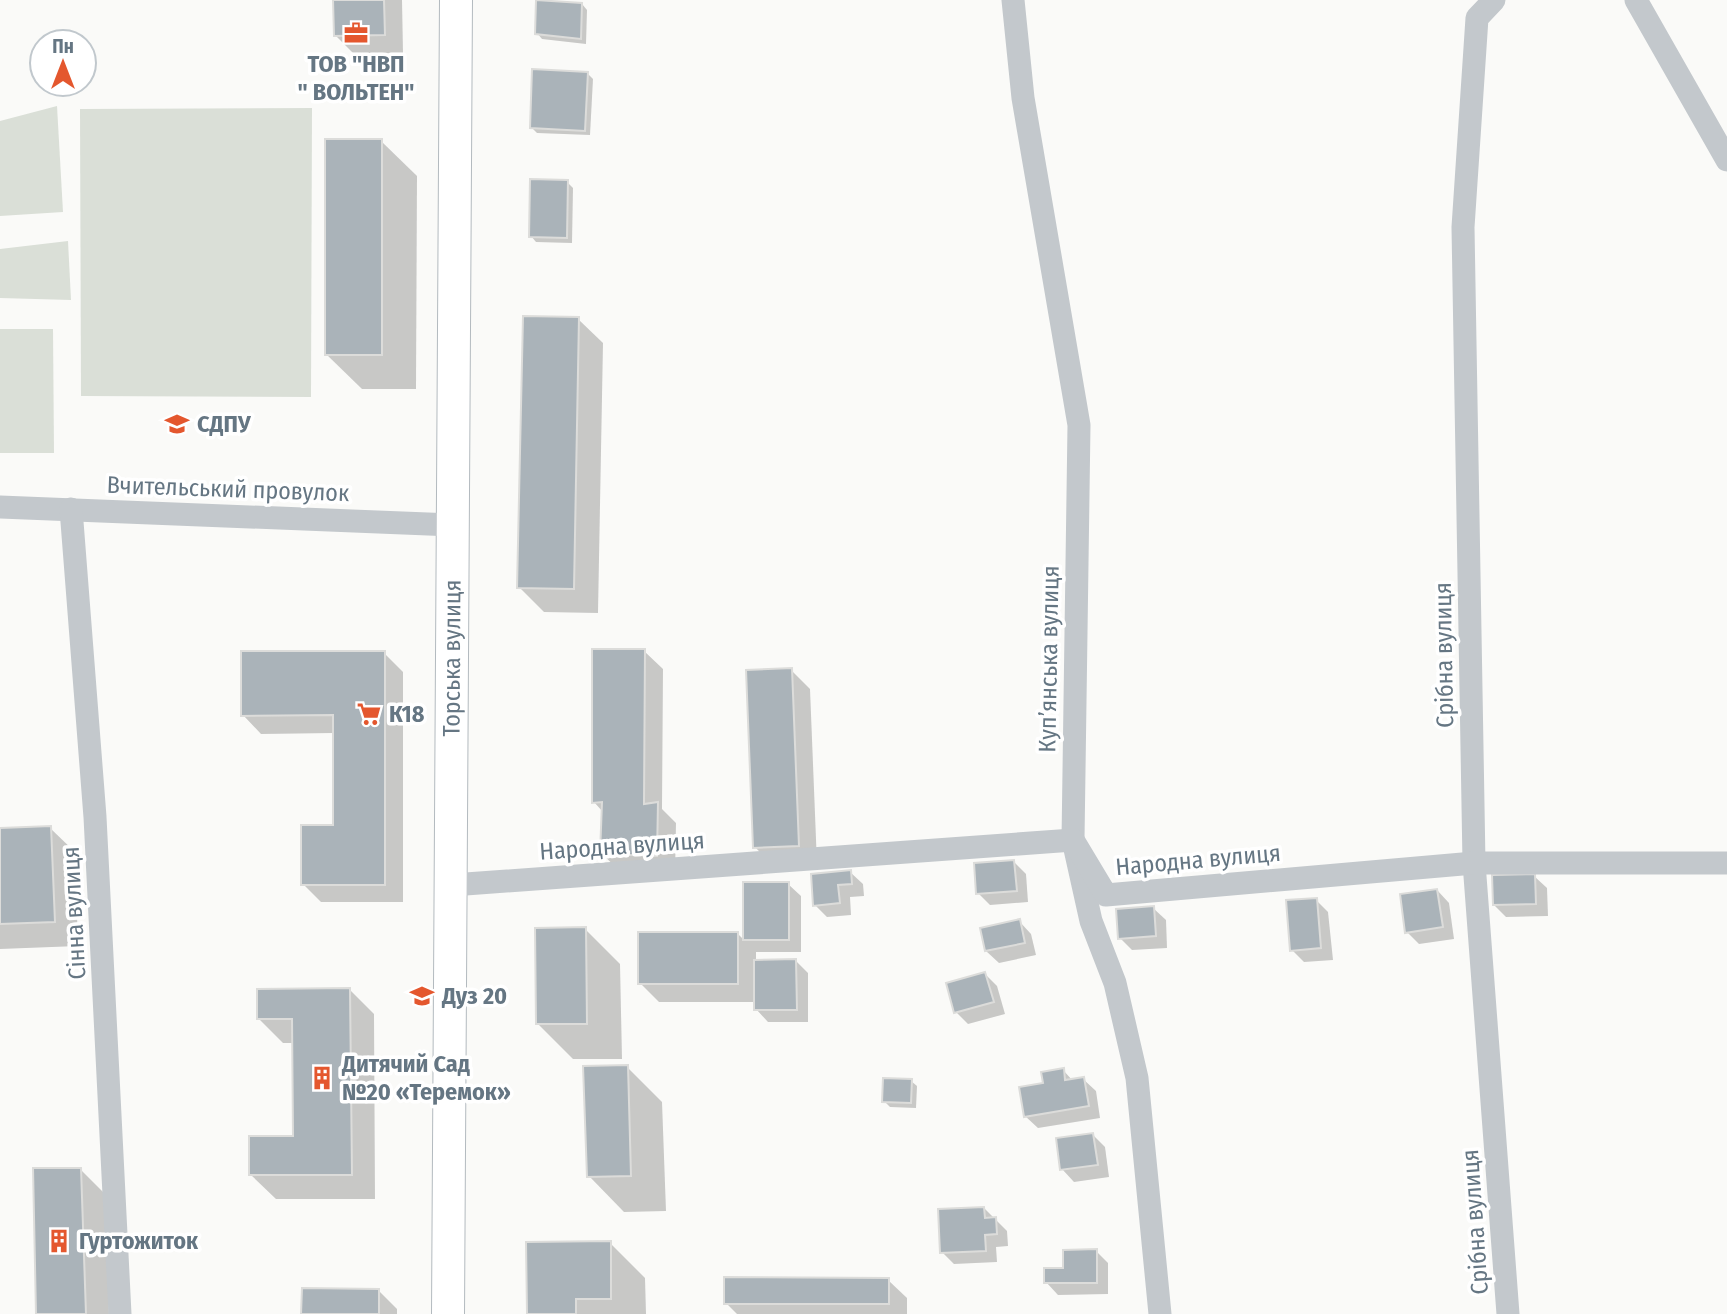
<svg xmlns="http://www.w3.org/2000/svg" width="1727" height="1314" viewBox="0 0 1727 1314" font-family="'Fira Sans Condensed',sans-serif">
<rect width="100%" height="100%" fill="#fafaf8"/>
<g fill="#dadfd7">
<polygon points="57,106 63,212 0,216 0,121"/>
<polygon points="312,108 311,397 81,396 80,109"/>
<polygon points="68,241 71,300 0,298 0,249"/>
<polygon points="0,329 53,329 54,453 0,453"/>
</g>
<g fill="#0003">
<polygon points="335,0 402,0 403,53 354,54 335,35"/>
<polygon points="537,0 582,4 587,10 586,44 542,39 537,33"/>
<polygon points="587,73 593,79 590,135 537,133 531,127"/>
<polygon points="381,141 417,176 416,389 362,389 326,354"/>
<polygon points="567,182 573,188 572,243 536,242 531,236"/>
<polygon points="578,319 603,343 598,613 544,612 519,587"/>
<polygon points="644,651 663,669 662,809 676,823 675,874 621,872 602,854 603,812 594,802"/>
<polygon points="384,653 403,672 403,902 321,902 303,884 334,827 334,733 261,734 243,715"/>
<polygon points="791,670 810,689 817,864 773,866 755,847"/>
<polygon points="50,828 75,852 78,946 0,949 0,830"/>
<polygon points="1013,861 1026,874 1028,902 990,905 978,893"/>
<polygon points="850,872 863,884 864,896 850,897 851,915 827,917 815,905"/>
<polygon points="1534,876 1547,888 1548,916 1506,917 1494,905"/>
<polygon points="745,884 788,884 801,896 801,952 756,952 756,962 796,961 808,973 808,1022 768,1022 756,1009 756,1002 659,1002 640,983 737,933 745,941"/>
<polygon points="1437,890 1449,903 1454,939 1419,944 1407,932"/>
<polygon points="1316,900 1328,912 1333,960 1304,962 1292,950"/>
<polygon points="1153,908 1166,920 1167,948 1132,950 1120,938"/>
<polygon points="1019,921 1031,934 1036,955 999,963 986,951"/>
<polygon points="585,929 620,964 622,1059 573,1059 538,1024"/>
<polygon points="985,974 997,986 1005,1014 968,1024 956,1012"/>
<polygon points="350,990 374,1014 375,1199 276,1199 251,1175 295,1138 294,1043 283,1043 258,1018"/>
<polygon points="627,1067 662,1102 666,1211 624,1212 589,1176"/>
<polygon points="1063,1070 1073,1081 1083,1079 1096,1091 1100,1118 1038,1128 1025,1116 1045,1084"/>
<polygon points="911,1081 917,1086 916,1108 890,1107 884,1101"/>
<polygon points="1093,1135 1105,1147 1109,1177 1074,1182 1062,1169"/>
<polygon points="81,1170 105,1194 109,1314 38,1314"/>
<polygon points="984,1208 1007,1231 1008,1246 996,1247 997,1262 954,1264 942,1252"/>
<polygon points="610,1243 645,1278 646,1314 529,1314"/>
<polygon points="1096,1251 1108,1263 1108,1294 1058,1295 1046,1282"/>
<polygon points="888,1280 907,1298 907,1314 737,1314 726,1303"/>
<polygon points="379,1291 397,1309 397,1314 303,1314"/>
</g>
<g fill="#aab3b9" stroke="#dcdcda" stroke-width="2">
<polygon points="333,0 384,0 385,35 334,36"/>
<polygon points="536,0 582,3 581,39 535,34"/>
<polygon points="532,69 588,72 585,131 530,128"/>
<rect x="325" y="139" width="57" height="216"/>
<polygon points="530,179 568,180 567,238 529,237"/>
<polygon points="523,316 579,317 574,589 517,588"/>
<polygon points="592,649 645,649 644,804 658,802 657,856 600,854 602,802 592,803"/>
<polygon points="241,651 385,651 385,885 301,885 301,825 333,825 333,715 241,716"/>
<polygon points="792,668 799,846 753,848 746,670"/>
<polygon points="51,826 55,922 0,924 0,828"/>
<polygon points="1014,860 1017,891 976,894 974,863"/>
<polygon points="851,870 852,884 838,885 840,903 813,906 811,874"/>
<polygon points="1535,874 1536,904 1493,905 1492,875"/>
<rect x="743" y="882" width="46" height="58"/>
<polygon points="1437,889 1443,927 1405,933 1400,894"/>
<polygon points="1317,898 1321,948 1290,951 1286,900"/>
<polygon points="1154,906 1156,936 1118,939 1116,909"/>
<polygon points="1020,919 1025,943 985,951 980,928"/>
<polygon points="586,927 587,1024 536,1024 535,928"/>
<rect x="638" y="932" width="100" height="52"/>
<polygon points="796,959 797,1010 754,1010 754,960"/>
<polygon points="985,972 994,1002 954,1013 946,983"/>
<polygon points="350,988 352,1175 249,1175 249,1136 293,1136 292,1019 257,1019 257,989"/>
<polygon points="628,1065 631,1176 587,1177 583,1066"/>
<polygon points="1064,1068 1065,1080 1084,1077 1089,1106 1024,1117 1019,1087 1043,1083 1041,1072"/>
<polygon points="883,1078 912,1079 911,1103 882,1102"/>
<polygon points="1093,1133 1098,1165 1060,1170 1056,1138"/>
<polygon points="33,1168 81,1168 86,1314 36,1314"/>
<polygon points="984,1207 985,1218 996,1217 997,1234 985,1235 986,1251 940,1253 938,1209"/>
<polygon points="611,1241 611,1299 576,1299 576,1314 527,1314 526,1242"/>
<polygon points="1097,1249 1097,1283 1044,1283 1044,1268 1063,1268 1063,1250"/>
<polygon points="724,1277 889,1278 889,1304 724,1304"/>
<polygon points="302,1288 379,1289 379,1314 301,1314"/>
</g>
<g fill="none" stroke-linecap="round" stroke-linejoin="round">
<g stroke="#b3babf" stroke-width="34">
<g id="secondary">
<path id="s1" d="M448 1314 456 0"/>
</g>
</g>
<g stroke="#c3c8cc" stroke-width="23">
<polyline points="1013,0 1023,98 1079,425 1073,840 1091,921 1115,983 1137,1078 1160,1314"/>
<polyline points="1494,0 1477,18 1463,227 1474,863 1508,1314"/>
<polyline points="1636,0 1727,160"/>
<polyline points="0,507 453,525"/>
<polyline points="71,509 95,817 120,1314"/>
<polyline points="452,885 1073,840 1106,895 1474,863 1727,863"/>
</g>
<use href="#secondary" stroke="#fff" stroke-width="32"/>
</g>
<defs>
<g id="office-bare" transform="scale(1.89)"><path d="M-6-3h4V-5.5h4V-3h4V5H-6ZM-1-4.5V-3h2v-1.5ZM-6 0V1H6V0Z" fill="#e4572e" stroke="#fff" stroke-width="2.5" paint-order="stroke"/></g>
<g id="university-bare" transform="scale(1.89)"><path d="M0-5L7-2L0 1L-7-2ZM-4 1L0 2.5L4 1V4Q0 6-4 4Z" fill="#e4572e" stroke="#fff" stroke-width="2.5" paint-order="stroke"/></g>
<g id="supermarket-bare" transform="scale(1.89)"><path d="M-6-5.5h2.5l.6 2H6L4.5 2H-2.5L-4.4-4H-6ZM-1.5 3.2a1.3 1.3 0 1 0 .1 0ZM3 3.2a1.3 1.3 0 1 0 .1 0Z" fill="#e4572e" stroke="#fff" stroke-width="2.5" paint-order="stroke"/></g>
<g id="school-bare" transform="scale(1.89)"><path d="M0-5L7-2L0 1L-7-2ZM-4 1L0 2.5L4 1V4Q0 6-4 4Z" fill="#e4572e" stroke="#fff" stroke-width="2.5" paint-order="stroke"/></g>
<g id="building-bare" transform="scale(1.89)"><path d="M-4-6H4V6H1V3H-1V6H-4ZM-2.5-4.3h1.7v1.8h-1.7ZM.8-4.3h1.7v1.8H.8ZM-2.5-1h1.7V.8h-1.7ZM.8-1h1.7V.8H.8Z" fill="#e4572e" stroke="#fff" stroke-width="2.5" paint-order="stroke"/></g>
</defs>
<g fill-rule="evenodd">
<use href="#office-bare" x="356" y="33"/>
<use href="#university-bare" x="177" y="424"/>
<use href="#supermarket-bare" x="369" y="714"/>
<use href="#school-bare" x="422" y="996"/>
<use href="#building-bare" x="322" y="1078"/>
<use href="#building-bare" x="59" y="1241"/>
</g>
<g text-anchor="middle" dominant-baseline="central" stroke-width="7" stroke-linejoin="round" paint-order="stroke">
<g font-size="24" font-weight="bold" fill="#657683" stroke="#fff" text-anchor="start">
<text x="356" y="64" text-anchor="middle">ТОВ "НВП<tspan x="356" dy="28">" ВОЛЬТЕН"</tspan></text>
<text x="197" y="424">СДПУ</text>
<text x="389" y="714">К18</text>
<text x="442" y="996">Дуз 20</text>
<text x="342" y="1064">Дитячий Сад<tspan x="342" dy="28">№20 «Теремок»</tspan></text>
<text x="79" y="1241">Гуртожиток</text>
</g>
<g font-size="24" fill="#657683" stroke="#fff">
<text transform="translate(228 489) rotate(2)">Вчительський провулок</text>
<text transform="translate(1444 655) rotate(-91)">Срібна вулиця</text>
<text stroke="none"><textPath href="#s1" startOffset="656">Торська вулиця</textPath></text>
<text transform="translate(1049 659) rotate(-89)">Куп’янська вулиця</text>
<text transform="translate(622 846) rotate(-4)">Народна вулиця</text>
<text transform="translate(1198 860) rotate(-5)">Народна вулиця</text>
<text transform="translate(74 913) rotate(-93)">Сінна вулиця</text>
<text transform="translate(1475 1222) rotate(-94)">Срібна вулиця</text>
</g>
</g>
<g transform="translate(63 63)"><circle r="33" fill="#ffffff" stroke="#c1c8cd" stroke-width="2"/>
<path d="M0-5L12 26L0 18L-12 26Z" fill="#e4572e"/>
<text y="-10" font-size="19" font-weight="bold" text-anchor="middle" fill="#657683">Пн</text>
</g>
</svg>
